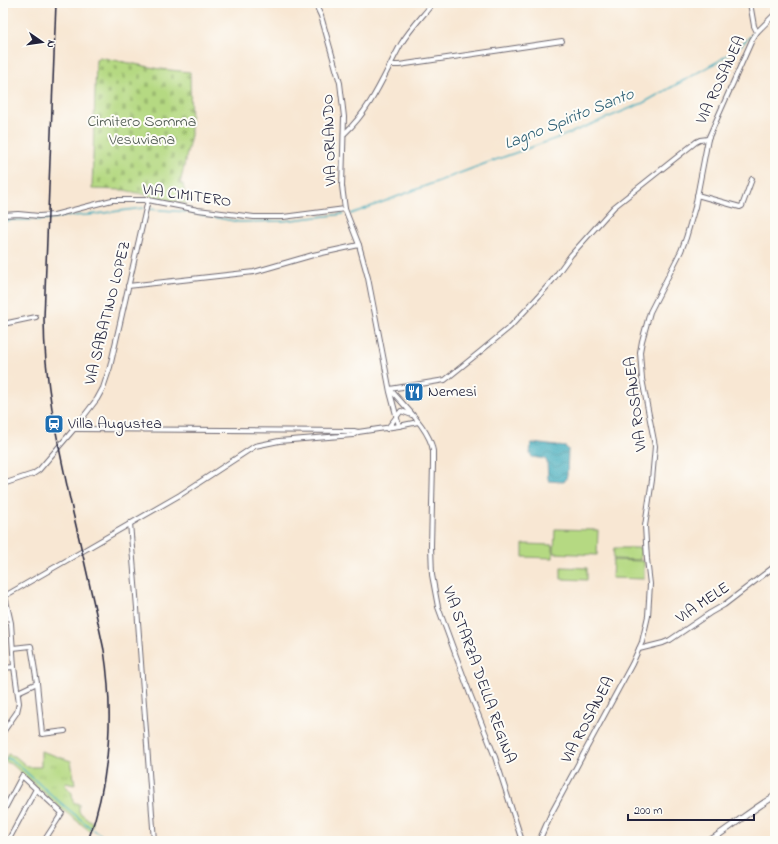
<svg xmlns="http://www.w3.org/2000/svg" width="778" height="844" viewBox="0 0 778 844" font-family="'Indie Flower',sans-serif">
<defs>
<pattern id="grass-tufts" width="24" height="20" patternUnits="userSpaceOnUse"><rect width="24" height="20" fill="#b5d982"/><path d="M3 7l-1-3M5 7V3M7 7l1-3M15 17l-1-3M17 17v-4M19 17l1-3" fill="none" stroke="#9bba71"/></pattern>
<pattern id="cemetery-stones" width="16" height="16" patternUnits="userSpaceOnUse"><rect width="16" height="16" fill="#b5d982"/><path d="M2 7V4a2 2 0 0 1 4 0v3zM10 15v-3a2 2 0 0 1 4 0v3z" fill="#9bba71"/></pattern>
<pattern id="water-waves" width="16" height="10" patternUnits="userSpaceOnUse"><rect width="16" height="10" fill="#3ba9ba"/><path d="M0 5q4-4 8 0t8 0" fill="none" stroke="#318998"/></pattern>
</defs>
<rect width="100%" height="100%" fill="#fdfcf7"/>
<filter id="ink" filterUnits="userSpaceOnUse"><feTurbulence type="fractalNoise" baseFrequency=".025" numOctaves="2"/><feDisplacementMap in="SourceGraphic" scale="8" xChannelSelector="R" yChannelSelector="G"/><feConvolveMatrix kernelMatrix="1 2 1 2 8 2 1 2 1" color-interpolation-filters="sRGB"/></filter>
<filter id="wash" filterUnits="userSpaceOnUse"><feTurbulence type="fractalNoise" baseFrequency=".012" numOctaves="4" result="noise"/><feDisplacementMap in="SourceGraphic" scale="16" xChannelSelector="R" yChannelSelector="G"/><feGaussianBlur stdDeviation="0.9" result="paint"/><feColorMatrix in="noise" values="0 0 0 0 0 0 0 0 0 0 0 0 0 0 0 0 0 1.4 0 .05"/><feComposite in="paint" operator="in"/></filter>
<g filter="url(#wash)">
<rect width="100%" height="100%" fill="#f8e7d3"/>
<polygon fill="url(#grass-tufts)" stroke="#6c7e5e" points="41,751 71,761 75,784 74,785 66,783 65,785 72,793 73,802 79,804 79,812 93,823 90,831 63,810 14,766 5,761 8,754 16,757 28,767 41,767"/>
<polygon fill="url(#cemetery-stones)" stroke="#6c7e5e" points="99,57 160,69 190,72 191,135 180,184 183,184 187,204 124,190 92,189 96,60"/>
<g fill="#b5d982" stroke="#6c7e5e">
<polygon points="555,529 598,530 597,555 554,553"/>
<polygon points="523,544 553,545 553,558 523,557"/>
<polygon points="614,548 641,548 640,560 613,559"/>
<polygon points="613,560 644,561 644,579 612,578"/>
<polygon points="561,567 587,568 587,580 561,579"/>
</g>
<polygon fill="url(#water-waves)" stroke="#2e667a" points="532,443 566,447 568,449 567,476 565,481 563,482 549,481 548,479 547,462 545,459 532,457 530,454 531,444"/>
<g fill="none" stroke-linecap="round" stroke-linejoin="round">
<g stroke="#3ba9ba" stroke-width="1.5">
<polyline points="770,16 775,11"/>
<polyline points="148,209 188,212 239,222 283,221 343,214"/>
<polyline points="351,214 484,164 563,136 643,103 717,62 739,47 754,33"/>
<polyline points="3,221 14,220 40,220 68,216 88,215 143,208"/>
<polyline points="7,758 15,762 55,798 91,828"/>
<polyline points="94,830 110,841"/>
</g>
</g>
</g>
<g filter="url(#ink)">
<g fill="none" stroke-linecap="round" stroke-linejoin="round">
<g stroke="#6d6770" stroke-width="6">
<g id="minor">
<polyline points="315,3 321,16 340,83 344,117 342,186 345,209 359,245 368,278 390,392 399,426 418,422"/>
<polyline points="750,3 754,26 757,32"/>
<polyline points="391,65 399,65 562,41"/>
<path d="M344 134C372 108 383 77 401 44 410 29 422 17 433 3"/>
<polyline points="697,195 740,207 742,206 752,179"/>
<polyline points="3,215 18,214 39,216 54,215 112,200 148,200 198,210 254,217 283,217 345,209"/>
<polyline points="128,286 254,272 313,255 359,245"/>
<polyline points="3,324 36,317"/>
<path d="M390 389C404 406 430 429 433 451 433 455 433 460 433 464L431 546 432 575 438 607 470 694 495 757 522 841"/>
<polyline points="390,389 445,380 481,351 510,327 537,298 552,281 571,255 614,207 696,142 700,140 708,139"/>
<polyline points="74,429 354,431 358,432 399,426"/>
<polyline points="387,429 401,411 412,415"/>
<polyline points="3,484 33,474 39,470 74,429 97,399 103,388 110,367 148,200"/>
<polyline points="130,523 137,608 154,841"/>
<polyline points="3,597 180,495 255,446 279,441 353,435 358,432"/>
<polyline points="13,648 31,646 37,683 18,692"/>
<polyline points="639,649 663,643 670,640 710,613 724,605 775,566"/>
<polyline points="3,668 14,667"/>
<polyline points="37,683 42,734 65,731"/>
<polyline points="3,732 17,712 19,703 14,667 11,623 5,596"/>
<polyline points="3,812 22,776 62,813 44,841"/>
<polyline points="8,841 36,789"/>
<polyline points="539,841 551,814 632,664 642,642 648,616 650,584 647,559 645,526 652,480 655,446 642,379 640,352 642,341 650,312 681,251 686,238 695,207 708,139 752,40 757,32 773,16 775,18"/>
</g>
</g>
<g stroke="#6d6770" stroke-width="7">
<path id="tertiary" d="M709 841C732 827 752 809 775 796"/>
</g>
<use href="#minor" stroke="#fff" stroke-width="4"/>
<use href="#tertiary" stroke="#fff" stroke-width="5"/>
<path stroke="#22223b" stroke-width="1.5" d="M56 3 44 318C44 385 59 449 73 513 84 559 94 604 104 650 114 715 110 779 88 841"/>
</g>
</g>
<defs>
<g id="restaurant-square" transform="scale(1)"><rect x="-9" y="-9" width="18" height="18" rx="4" fill="#1f6fb2" stroke="#fdfcf7"/><path d="M-5-6h1v4h1v-4h1v4h1v-4h1v5L-1.5 .5V6h-2V.5L-5-1ZM5-6V6H3V1.5H1.5Q1.5-4 5-6Z" fill="#fff"/></g>
<g id="station-square" transform="scale(1)"><rect x="-9" y="-9" width="18" height="18" rx="4" fill="#1f6fb2" stroke="#fdfcf7"/><path d="M-3-6H3Q5-6 5-4V2Q5 4 3 4L4.5 6H3L1.5 4h-3L-3 6H-4.5L-3 4Q-5 4-5 2V-4Q-5-6-3-6ZM-3.5-4v3h7v-3ZM-3.5 1v1.5H-2V1ZM2 1v1.5H3.5V1Z" fill="#fff"/></g>
</defs>
<g fill-rule="evenodd">
<use href="#restaurant-square" x="414" y="392"/>
<use href="#station-square" x="54" y="424"/>
</g>
<g text-anchor="middle" dominant-baseline="central" stroke-width="4" stroke-linejoin="round" paint-order="stroke">
<g font-size="16" fill="#22223b" stroke="#fdfcf7">
<text transform="translate(721 80) rotate(-65)">VIA ROSANEA</text>
<text transform="translate(330 140) rotate(-92)">VIA ORLANDO</text>
<text transform="translate(187 196) rotate(8)">VIA CIMITERO</text>
<text transform="translate(108 313) rotate(-76)">VIA SABATINO LOPEZ</text>
<text transform="translate(636 404) rotate(-97)">VIA ROSANEA</text>
<text transform="translate(703 603) rotate(-34)">VIA MELE</text>
<text transform="translate(479 675) rotate(70)">VIA STARZA DELLA REGINA</text>
<text transform="translate(588 720) rotate(-62)">VIA ROSANEA</text>
</g>
<g font-size="16" fill="#4e5950" stroke="#fdfcf7">
<text x="142" y="122">Cimitero Somma<tspan x="142" dy="18">Vesuviana</tspan></text>
</g>
<g font-size="16" fill="#22223b" stroke="#fdfcf7" text-anchor="start">
<text x="428" y="392">Nemesi</text>
<text x="68" y="424">Villa Augustea</text>
</g>
<g font-size="17" font-style="italic" fill="#2d5f74" stroke="#fdfcf7">
<text transform="translate(569 119) rotate(-22)">Lagno Spirito Santo</text>
</g>
</g>
<rect width="778" height="844" fill="none" stroke="#fdfcf7" stroke-width="16"/>
<g transform="translate(42 42) rotate(103)" stroke="#fdfcf7" stroke-width="3" paint-order="stroke">
<path d="M0-3L7 15L0 10L-7 15Z" fill="#22223b"/>
<text y="-6" font-size="11" font-weight="bold" text-anchor="middle" fill="#22223b">N</text>
</g>
<path d="M628 814v6h126v-6" fill="none" stroke="#22223b" stroke-width="2"/>
<text x="634" y="814" font-size="12" fill="#22223b" stroke="#fdfcf7" stroke-width="3" paint-order="stroke">200 m</text>
</svg>
